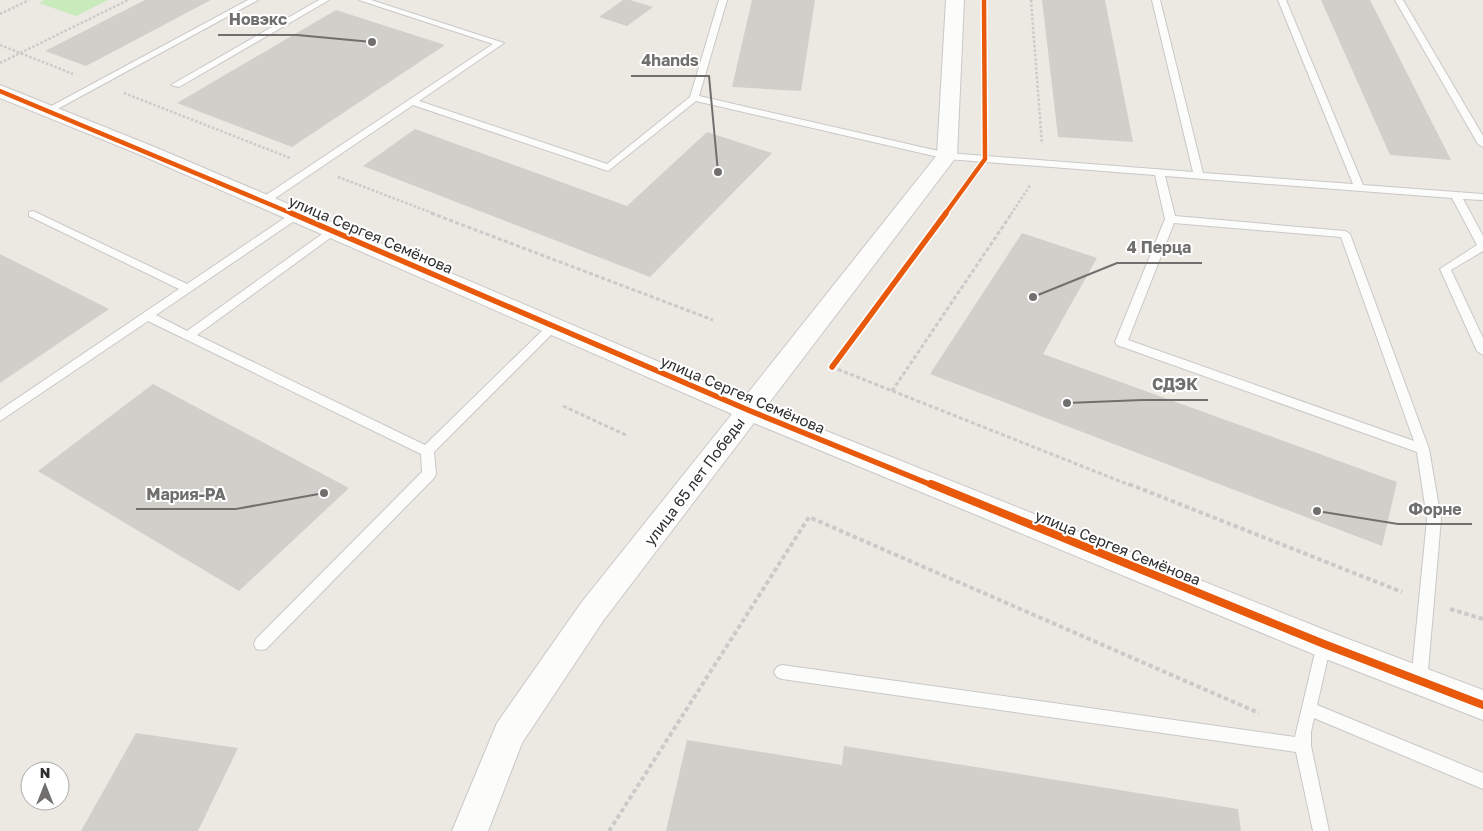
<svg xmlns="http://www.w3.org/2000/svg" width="1483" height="831" viewBox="0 0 1483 831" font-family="'Golos Text',sans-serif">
<rect width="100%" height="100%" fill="#ece9e3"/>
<polygon fill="#c9eaba" points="45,0 108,0 76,16 39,3"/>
<g fill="#d1cfca">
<polygon points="145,0 211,0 86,66 45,51"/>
<polygon points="623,0 630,0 653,7 627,26 599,17"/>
<polygon points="752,0 815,0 801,91 732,87"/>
<polygon points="1042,0 1105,0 1133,142 1058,137"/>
<polygon points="1321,0 1370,0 1451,160 1390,155"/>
<polygon points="336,10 445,45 292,147 177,103"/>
<polygon points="415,129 627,206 707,132 772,153 650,277 363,166"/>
<polygon points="1022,233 1097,258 1043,354 1397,482 1382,546 930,374"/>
<polygon points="0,254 109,309 0,383"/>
<polygon points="153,384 349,488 239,591 38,471"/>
<polygon points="136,733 238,748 198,831 81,831"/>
<polygon points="687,740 842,765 844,746 1238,809 1241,831 666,831"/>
</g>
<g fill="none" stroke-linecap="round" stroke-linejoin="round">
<g stroke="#c9c8c8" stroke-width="2">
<g id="lane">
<polygon points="248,0 258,0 52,112 46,112 44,110"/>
<polygon points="319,0 329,0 179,87 171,85"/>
<path d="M359 0H371L504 43 419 101 607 164 690 97 719 0H727L699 96 947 153 1193 172 1152 0H1160L1203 173 1353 184 1278 0H1286L1363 185 1483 194V200L1463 199 1483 236V251L1451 270 1483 338V355L1477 351 1440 269 1477 245 1452 198 1165 176 1175 216 1345 231 1350 234 1429 449 1441 519 1427 682 1424 687 1419 689 1414 687 1411 682 1427 519 1417 452 1117 345 1115 342 1165 219 1155 175 947 159 696 101 608 171 413 105 268 203H260V199L493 44ZM1174 223 1341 237 1414 441 1128 340Z"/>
<polygon points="1395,0 1403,0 1483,136 1483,147 1478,144"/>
<polygon points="33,211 187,284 292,213 300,213 300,217 156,315 187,331 329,229 337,229 337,233 197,335 425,445 549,324 557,324 559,327 434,452 436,474 434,478 266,649 261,650 256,649 254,644 256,639 422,472 421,454 148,321 0,421 0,410 179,289 29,216 29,212"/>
<polygon points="1324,638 1329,639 1331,644 1317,705 1483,773 1483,789 1314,718 1311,732 1311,746 1329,831 1313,831 1296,752 782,679 777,677 774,672 777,667 782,665 1295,737 1317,644 1319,639"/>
</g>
</g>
<g stroke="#c9c8c8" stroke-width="2">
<polygon id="street" points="946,0 964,0 957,156 766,407 1335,634 1483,690 1483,720 1313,654 754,423 603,621 522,743 488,831 452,831 497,723 581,603 732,414 143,156 0,98 0,85 157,148 744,398 937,155"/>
</g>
<g stroke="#cacac9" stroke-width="2.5" stroke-dasharray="2.5 2" stroke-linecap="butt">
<polyline points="1031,0 1042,144"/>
<polyline points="0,14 29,0"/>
<polyline points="0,45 73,74"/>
<polyline points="0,63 128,0"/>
<polyline points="124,93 290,158"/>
<polyline points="338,177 435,214"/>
<polyline points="1011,214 1031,184"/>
</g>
<g stroke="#cacac9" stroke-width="3" stroke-dasharray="4 2.5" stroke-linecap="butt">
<polyline points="431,213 713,320"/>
<polyline points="832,367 1132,486"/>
<polyline points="892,391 1012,213"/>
<polyline points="563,406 628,436"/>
</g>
<g stroke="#cacac9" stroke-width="4" stroke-dasharray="4.5 3" stroke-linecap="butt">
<polyline points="1129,484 1402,592"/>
<polyline points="1450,609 1483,619"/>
<polyline points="609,831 809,517 1259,713"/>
</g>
<use href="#lane" fill="#fcfcfb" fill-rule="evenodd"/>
<use href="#street" fill="#fcfcfb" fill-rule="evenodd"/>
<g stroke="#fff" stroke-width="7">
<g id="cycleway-far2">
<polyline points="0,91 293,214"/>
<polyline points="945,214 985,159 984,0"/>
</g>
</g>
<g stroke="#fff" stroke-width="9">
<g id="cycleway-far1">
<polyline points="291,213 748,410 934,486"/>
<polyline points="832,367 946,213"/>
</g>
</g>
<g stroke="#fff" stroke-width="11">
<polyline id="cycleway" points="931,484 1324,644 1483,705"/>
</g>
<use href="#cycleway-far2" stroke="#e8590c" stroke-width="4.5"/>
<use href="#cycleway-far1" stroke="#e8590c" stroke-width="5.5"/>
<use href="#cycleway" stroke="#e8590c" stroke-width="8"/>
</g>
<g text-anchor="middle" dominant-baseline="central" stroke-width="4" stroke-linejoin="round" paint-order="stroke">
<g font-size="15" fill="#2e2e2e" stroke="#fff">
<text transform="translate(371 234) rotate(23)">улица Сергея Семёнова</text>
<text transform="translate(743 394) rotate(23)">улица Сергея Семёнова</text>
<text transform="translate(694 481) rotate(-53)">улица 65 лет Победы</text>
<text transform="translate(1118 547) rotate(22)">улица Сергея Семёнова</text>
</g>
</g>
<path fill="none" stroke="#706f6d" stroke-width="2" d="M372 42L297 35H218M718 172L709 76H631M1033 297L1117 263H1202M1067 403L1142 400H1208M324 493L236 509H136M1317 511L1398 524H1472"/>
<g fill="#706f6d" stroke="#fff" stroke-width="2">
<circle cx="372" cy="42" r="5"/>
<circle cx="718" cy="172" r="5"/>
<circle cx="1033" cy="297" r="5"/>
<circle cx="1067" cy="403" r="5"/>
<circle cx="324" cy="493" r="5"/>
<circle cx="1317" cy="511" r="5"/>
</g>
<g font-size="16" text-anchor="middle" font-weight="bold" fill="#706f6d" stroke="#fff" stroke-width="4" stroke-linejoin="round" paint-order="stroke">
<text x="258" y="25">Новэкс</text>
<text x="670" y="66">4hands</text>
<text x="1159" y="253">4 Перца</text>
<text x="1175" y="390">СДЭК</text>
<text x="186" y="500">Мария-РА</text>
<text x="1435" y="515">Форне</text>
</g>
<g transform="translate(45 786)"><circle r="24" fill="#ffffff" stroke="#ababab"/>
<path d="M0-4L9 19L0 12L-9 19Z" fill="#706f6d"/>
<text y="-8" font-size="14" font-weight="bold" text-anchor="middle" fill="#2e2e2e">N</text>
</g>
</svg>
